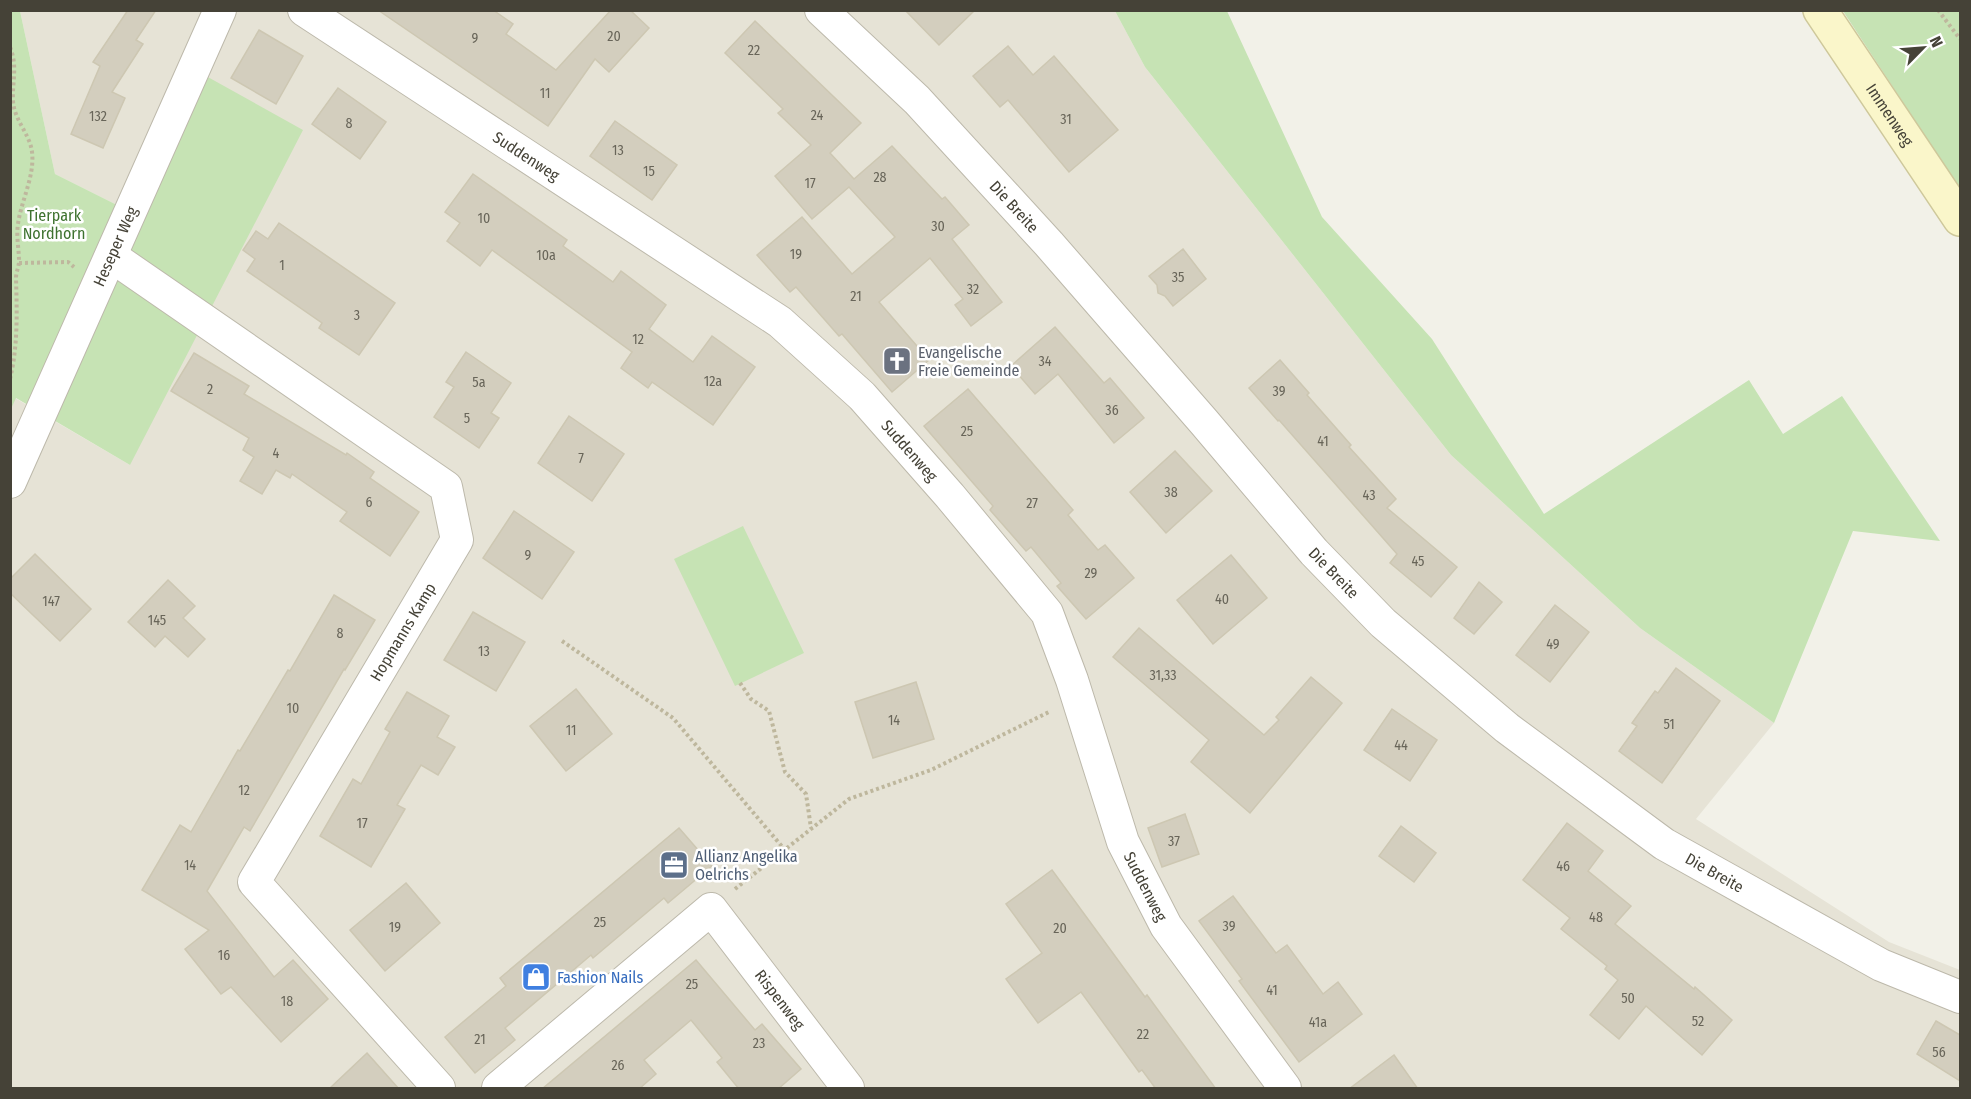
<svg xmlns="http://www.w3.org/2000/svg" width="1971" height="1099" viewBox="0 0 1971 1099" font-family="'Fira Sans Condensed',sans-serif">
<rect width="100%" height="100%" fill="#f2f1e8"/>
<polygon fill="#e6e3d6" points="20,11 1115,11 1145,67 1451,455 1640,628 1774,723 1696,819 1889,942 1960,970 1960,1088 11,1088 11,409 15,398 130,465 141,217 55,174"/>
<g fill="#c6e3b4">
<polygon points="11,11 20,11 55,174 141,217 206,76 303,130 130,465 16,398 11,409"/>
<polygon points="1115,11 1227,11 1322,217 1432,339 1544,514 1749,380 1783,434 1842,396 1940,541 1853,531 1774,723 1640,628 1451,455 1145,67"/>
<polygon points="1843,11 1960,11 1960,188 1944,165"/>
<polygon points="743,526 804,653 735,686 674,559"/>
</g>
<g fill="#d3cebe" stroke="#cdc7b2" stroke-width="1.5">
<polygon points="128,10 156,10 136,40 143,44 112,92 125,98 103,148 71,134 100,66 93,62"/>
<polygon points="378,10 493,10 513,24 506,34 556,70 611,10 630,10 649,28 609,72 595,59 548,126"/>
<polygon points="905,10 975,10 939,45"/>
<polygon points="755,21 861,123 830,153 854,179 892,146 942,199 945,197 969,225 952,239 1002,302 971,326 955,305 963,299 930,258 879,302 929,360 892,392 842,334 839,336 796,287 790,292 757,255 802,217 852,274 895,237 849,187 812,219 775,176 811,145 778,113 783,109 725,53"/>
<polygon points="259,30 303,56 276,104 231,78"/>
<polygon points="1008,46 1033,75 1054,56 1118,130 1069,172 1008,100 1000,107 973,76"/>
<polygon points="338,88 386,122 360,159 312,124"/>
<polygon points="615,121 677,165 652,200 590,156"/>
<polygon points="473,174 567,240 563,246 613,282 621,271 666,305 649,329 693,362 712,336 755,367 713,425 652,382 648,388 621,368 632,352 492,250 480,266 447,241 460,223 445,212"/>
<polygon points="279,223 395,303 359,355 319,328 322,323 247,271 255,259 243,250 256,231 268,239"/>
<polygon points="1183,249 1206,279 1173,306 1165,296 1158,293 1157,285 1149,276"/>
<polygon points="1055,327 1104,383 1110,378 1144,418 1114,443 1058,374 1035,394 1011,366"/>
<polygon points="466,352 511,383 491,413 499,418 479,448 434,417 454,387 446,382"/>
<polygon points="194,353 249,386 244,394 346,455 347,453 374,472 370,478 419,512 390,556 340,521 347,512 292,474 290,478 276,470 262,494 240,481 254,457 243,450 249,438 171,391"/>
<polygon points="1280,360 1309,393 1307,395 1351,445 1349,447 1396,499 1387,508 1457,567 1431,597 1390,563 1397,554 1279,420 1278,421 1249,388"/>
<polygon points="968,389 1073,510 1068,515 1098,550 1105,545 1134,578 1086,619 1057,586 1061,583 1031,547 1026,551 990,510 993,506 924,426"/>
<polygon points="569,416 624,454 592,501 538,463"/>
<polygon points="1175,451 1212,491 1166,533 1130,492"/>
<polygon points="514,511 574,552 542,599 483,558"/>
<polygon points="35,554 91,609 60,641 10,593 10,579"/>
<polygon points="1231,555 1267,598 1213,644 1177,600"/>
<polygon points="168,580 195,606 183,618 205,639 188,657 165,636 155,647 128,622"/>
<polygon points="1479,582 1502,602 1474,634 1454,618"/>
<polygon points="334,595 375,620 345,670 344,669 250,831 244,827 207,891 274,977 293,960 328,999 281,1042 231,987 221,994 185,949 209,930 142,890 180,825 191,832 238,750 240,751 288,670 290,671"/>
<polygon points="1555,605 1589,632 1550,682 1516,655"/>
<polygon points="473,612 525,642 496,691 444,660"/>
<polygon points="1139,628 1264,735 1279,720 1276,717 1311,677 1342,703 1250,813 1191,762 1209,740 1113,657"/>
<polygon points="1676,668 1720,701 1662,783 1619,751 1637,726 1632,723 1655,691 1658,693"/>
<polygon points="916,682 934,739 873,758 855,702"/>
<polygon points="576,689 612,734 566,771 530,726"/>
<polygon points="407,692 449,716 437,737 455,747 438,775 421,765 397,805 405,809 371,867 320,836 353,779 361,784 390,732 385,729"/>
<polygon points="1392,709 1437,740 1410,781 1364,750"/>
<polygon points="1185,814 1199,854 1162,867 1148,828"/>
<polygon points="1567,823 1603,851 1588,871 1631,906 1615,924 1694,989 1695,987 1732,1020 1702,1055 1646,1006 1619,1039 1590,1015 1618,980 1605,969 1607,966 1561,929 1570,918 1523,880"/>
<polygon points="1401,826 1436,853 1414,882 1379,856"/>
<polygon points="679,828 712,866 668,903 664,898 593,958 591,955 505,1028 515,1040 475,1073 445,1037 506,986 500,978"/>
<polygon points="1052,870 1145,997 1147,995 1216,1089 1156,1089 1142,1070 1139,1072 1081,992 1038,1023 1006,979 1042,953 1006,904"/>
<polygon points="406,883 440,923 385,971 350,930"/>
<polygon points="1233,896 1276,953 1287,945 1323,994 1338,982 1362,1014 1299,1062 1239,981 1242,979 1199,921"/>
<polygon points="696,960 755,1030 762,1024 801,1069 778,1089 739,1089 717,1062 722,1058 691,1020 644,1060 656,1074 639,1089 542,1089"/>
<polygon points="1936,1021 1960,1035 1960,1081 1917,1054"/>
<polygon points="367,1053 399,1089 329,1089"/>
<polygon points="1394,1055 1418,1089 1349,1089"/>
</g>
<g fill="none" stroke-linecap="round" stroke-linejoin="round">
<g stroke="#bdb9ab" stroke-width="34">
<g id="street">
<path id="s1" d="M304 10 780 322 862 396 950 496 1047 613 1072 680 1123 842 1166 926 1285 1088"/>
<path id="s2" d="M821 10 917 100 1049 244 1204 422 1314 552 1383 623 1507 728 1664 844 1881 965 1960 997"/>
<polyline points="111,256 446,487 457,540 254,882 439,1088"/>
<path id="s3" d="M10 482 220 10"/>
<path id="s4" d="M498 1088 711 909 848 1088"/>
</g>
</g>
<g stroke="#cec89b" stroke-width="36">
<g id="secondary">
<path id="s5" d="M1820 10 1960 219"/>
</g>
</g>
<g stroke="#beb79d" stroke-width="4" stroke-dasharray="3 3" stroke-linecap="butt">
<polyline points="1938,10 1960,39"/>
<path d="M10 47C18 67 12 81 13 101 14 120 30 134 32 152 35 176 21 201 18 224 16 236 19 249 19 261 19 267 16 272 16 278 17 312 18 346 10 379"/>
<polyline points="19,263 68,262 74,267"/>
<polyline points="562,641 673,718 785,850"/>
<polyline points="740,683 751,699 769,711 785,772 806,794 811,828"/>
<polyline points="735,889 849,799 931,770 1049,712"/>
</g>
<use href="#street" stroke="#fff" stroke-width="32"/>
<use href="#secondary" stroke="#faf6ca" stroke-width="33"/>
</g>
<defs>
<g id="church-square" transform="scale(1.5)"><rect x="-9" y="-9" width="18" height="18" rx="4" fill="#6b7280" stroke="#fff"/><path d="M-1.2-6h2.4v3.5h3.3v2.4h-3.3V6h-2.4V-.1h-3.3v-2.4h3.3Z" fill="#fff"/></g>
<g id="office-square" transform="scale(1.5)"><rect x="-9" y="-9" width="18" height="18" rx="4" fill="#5c6f8a" stroke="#fff"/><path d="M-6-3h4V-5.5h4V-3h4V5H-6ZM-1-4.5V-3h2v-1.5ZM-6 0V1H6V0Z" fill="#fff"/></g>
<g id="shop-square" transform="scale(1.5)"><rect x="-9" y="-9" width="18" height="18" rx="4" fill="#3f7fe0" stroke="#fff"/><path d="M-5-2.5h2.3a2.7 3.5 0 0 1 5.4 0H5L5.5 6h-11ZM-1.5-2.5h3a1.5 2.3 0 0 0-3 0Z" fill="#fff"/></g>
</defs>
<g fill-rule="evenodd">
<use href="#church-square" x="897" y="361"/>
<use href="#office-square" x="674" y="865"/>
<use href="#shop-square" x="536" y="977"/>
</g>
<g text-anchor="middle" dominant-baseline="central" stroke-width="5" stroke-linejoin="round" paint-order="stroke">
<g font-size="14" fill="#686559">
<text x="614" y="36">20</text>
<text x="475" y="38">9</text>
<text x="754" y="50">22</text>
<text x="545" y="93">11</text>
<text x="817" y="115">24</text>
<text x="98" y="116">132</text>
<text x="1066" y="119">31</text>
<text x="349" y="123">8</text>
<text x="618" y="150">13</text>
<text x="649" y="171">15</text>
<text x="880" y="177">28</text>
<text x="810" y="183">17</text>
<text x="484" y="218">10</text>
<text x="938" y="226">30</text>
<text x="796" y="254">19</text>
<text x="546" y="255">10a</text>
<text x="282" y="265">1</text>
<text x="1178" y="277">35</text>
<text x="973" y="289">32</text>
<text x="856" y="296">21</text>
<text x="357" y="315">3</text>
<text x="638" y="339">12</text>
<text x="1045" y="361">34</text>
<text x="713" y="381">12a</text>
<text x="479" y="382">5a</text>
<text x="210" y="389">2</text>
<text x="1279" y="391">39</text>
<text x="1112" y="410">36</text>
<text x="467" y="418">5</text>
<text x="967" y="431">25</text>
<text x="1323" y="441">41</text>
<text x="276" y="453">4</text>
<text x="581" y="458">7</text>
<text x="1171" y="492">38</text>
<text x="1369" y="495">43</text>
<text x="369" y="502">6</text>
<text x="1032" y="503">27</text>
<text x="528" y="555">9</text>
<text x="1418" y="561">45</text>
<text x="1091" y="573">29</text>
<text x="1222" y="599">40</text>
<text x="51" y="601">147</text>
<text x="157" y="620">145</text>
<text x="340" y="633">8</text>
<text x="1553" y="644">49</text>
<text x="484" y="651">13</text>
<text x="1163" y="675">31,33</text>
<text x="293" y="708">10</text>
<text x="894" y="720">14</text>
<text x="1669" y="724">51</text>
<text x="571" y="730">11</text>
<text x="1401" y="745">44</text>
<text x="244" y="790">12</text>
<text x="362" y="823">17</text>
<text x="1174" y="841">37</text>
<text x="190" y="865">14</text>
<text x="1563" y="866">46</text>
<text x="1596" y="917">48</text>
<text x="600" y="922">25</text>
<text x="1229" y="926">39</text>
<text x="395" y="927">19</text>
<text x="1060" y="928">20</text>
<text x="224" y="955">16</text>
<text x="692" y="984">25</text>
<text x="1272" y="990">41</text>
<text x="1628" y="998">50</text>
<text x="287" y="1001">18</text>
<text x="1698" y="1021">52</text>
<text x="1318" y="1022">41a</text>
<text x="1143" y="1034">22</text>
<text x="480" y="1039">21</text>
<text x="759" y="1043">23</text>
<text x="1939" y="1052">56</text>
<text x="618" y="1065">26</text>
</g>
<g font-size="16" fill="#454237" stroke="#fff">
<text stroke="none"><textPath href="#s5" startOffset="126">Immenweg</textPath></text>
<text stroke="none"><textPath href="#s1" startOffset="266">Suddenweg</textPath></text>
<text stroke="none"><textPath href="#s2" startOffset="276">Die Breite</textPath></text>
<text stroke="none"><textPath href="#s3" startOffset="258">Heseper Weg</textPath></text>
<text stroke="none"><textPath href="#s1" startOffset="752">Suddenweg</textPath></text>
<text stroke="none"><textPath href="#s2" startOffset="762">Die Breite</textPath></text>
<text transform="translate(403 632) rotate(-59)">Hopmanns Kamp</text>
<text stroke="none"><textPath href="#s2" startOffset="1248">Die Breite</textPath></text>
<text stroke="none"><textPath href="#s1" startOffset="1256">Suddenweg</textPath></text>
<text stroke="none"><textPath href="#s4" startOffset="392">Rispenweg</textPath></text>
</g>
<g font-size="16" fill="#3e722f" stroke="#fff">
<text x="54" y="215">Tierpark<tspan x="54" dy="18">Nordhorn</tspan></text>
</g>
<g font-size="16" fill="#5b616d" stroke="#fff" text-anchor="start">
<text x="918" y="352">Evangelische<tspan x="918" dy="18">Freie Gemeinde</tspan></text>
</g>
<g font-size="16" fill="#4e5e75" stroke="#fff" text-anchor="start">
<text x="695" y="856">Allianz Angelika<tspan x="695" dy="18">Oelrichs</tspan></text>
</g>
<g font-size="16" fill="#366cbe" stroke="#fff" text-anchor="start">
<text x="557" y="977">Fashion Nails</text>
</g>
</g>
<rect width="1971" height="1099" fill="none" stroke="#454237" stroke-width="24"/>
<g transform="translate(1923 48) rotate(65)" stroke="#ffffff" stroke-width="4.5" paint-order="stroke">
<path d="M0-4.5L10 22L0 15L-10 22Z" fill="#454237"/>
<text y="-9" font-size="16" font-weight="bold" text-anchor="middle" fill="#454237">N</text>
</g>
</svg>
